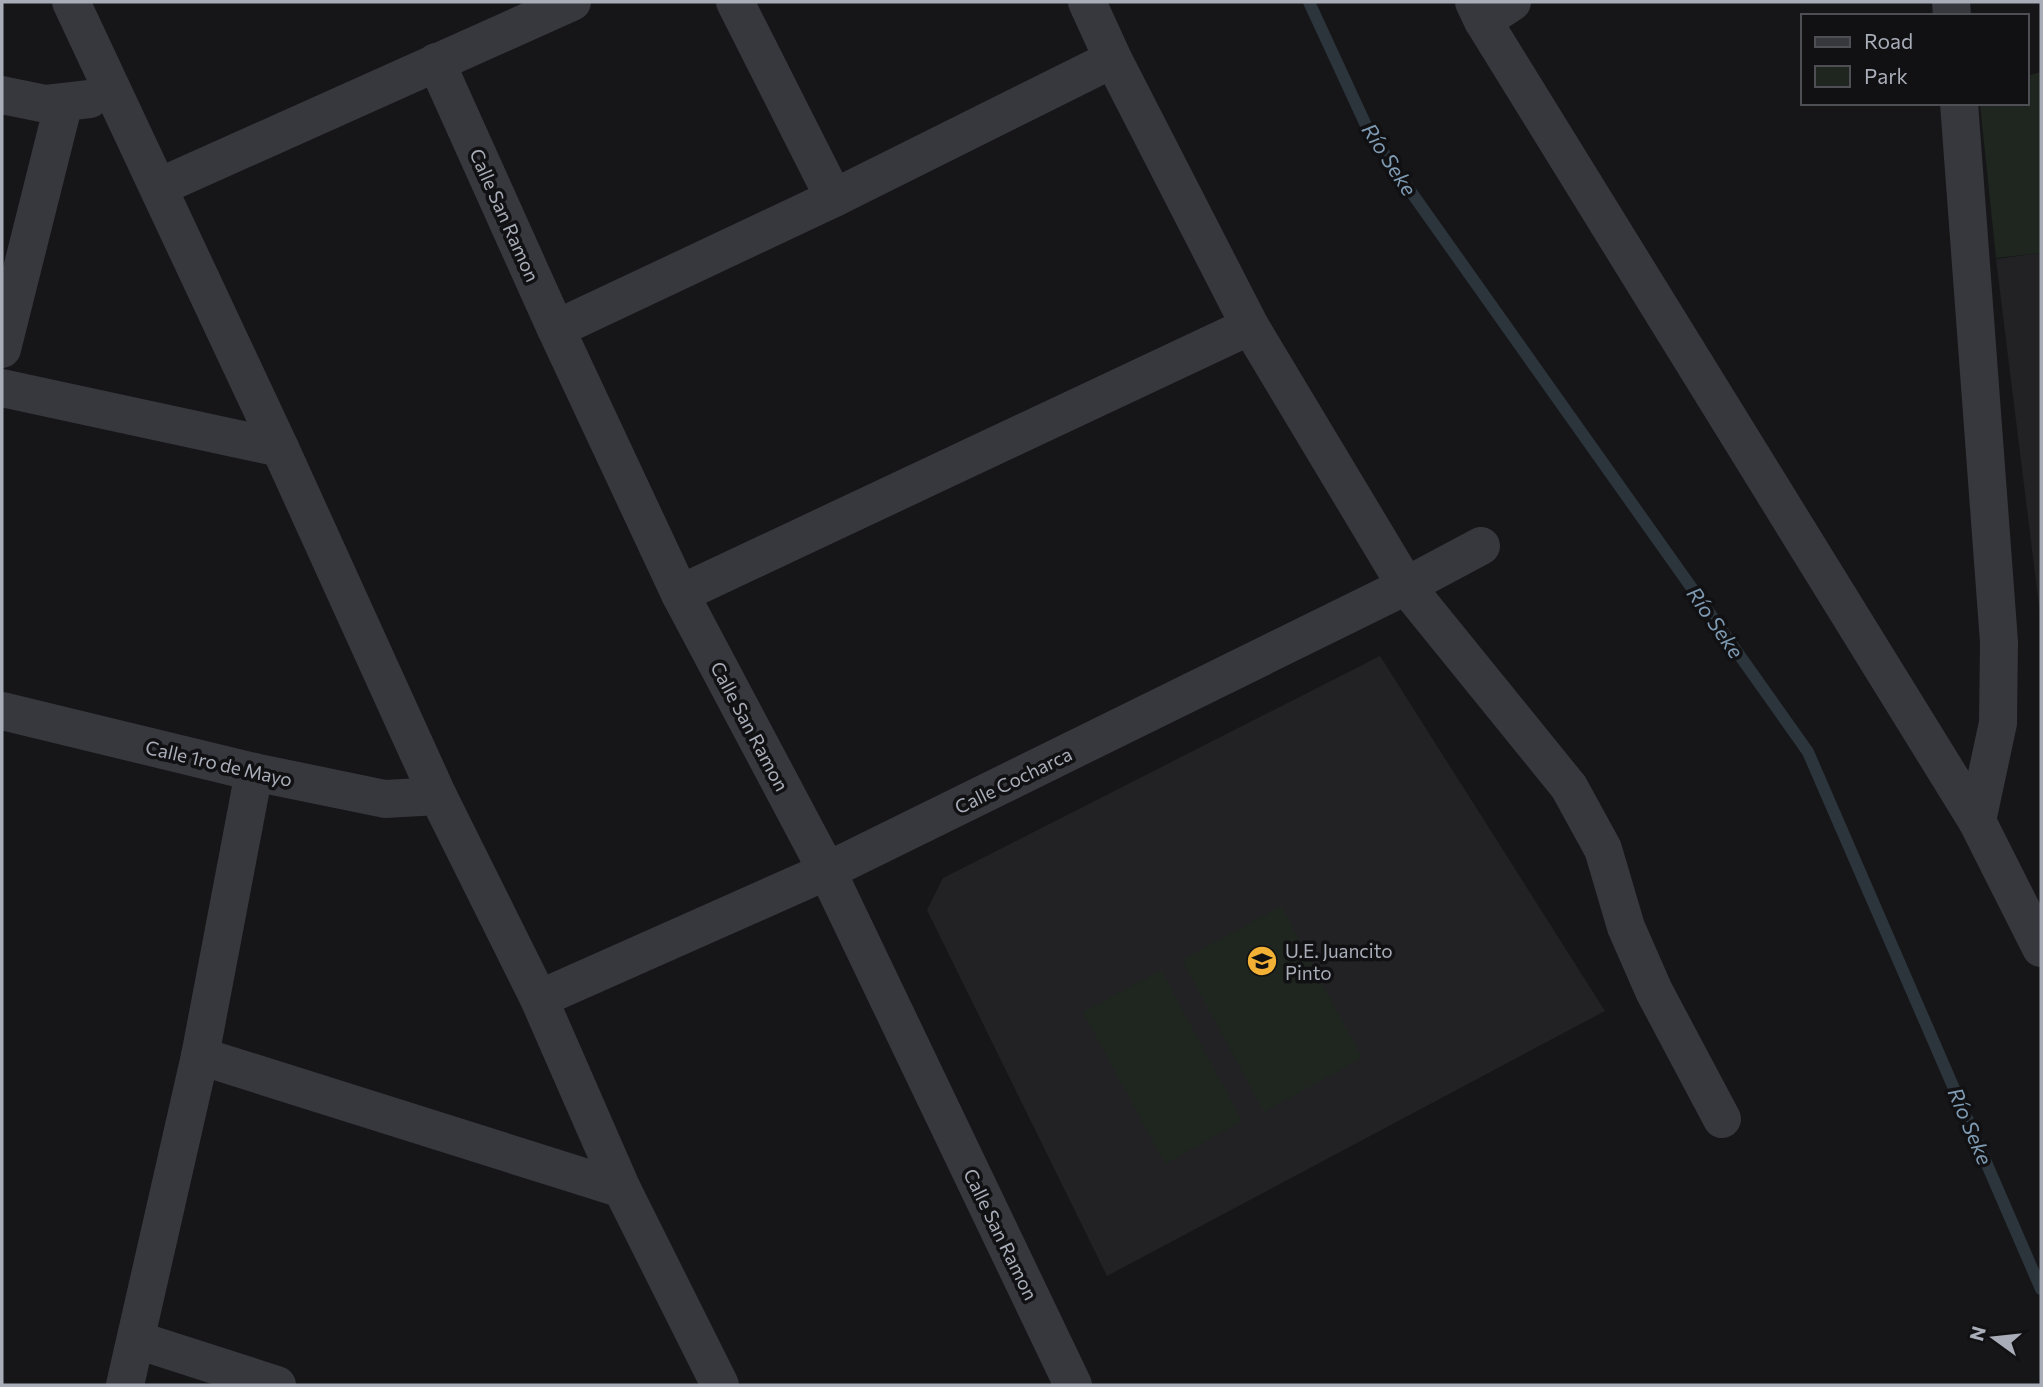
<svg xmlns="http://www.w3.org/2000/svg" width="2043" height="1387" viewBox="0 0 2043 1387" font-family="Commissioner,sans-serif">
<rect width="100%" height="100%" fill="#161618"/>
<g fill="#222225">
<polygon points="2041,253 2041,622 1996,259"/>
<polygon points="1380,656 1605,1011 1107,1276 927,910 943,878"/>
</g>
<g fill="#1e261f">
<polygon points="2041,72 2041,253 1996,258 1980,104 2027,103 2027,76"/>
<polygon points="1281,906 1362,1058 1264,1112 1182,960"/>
<polygon points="1161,970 1242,1121 1165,1164 1083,1012"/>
</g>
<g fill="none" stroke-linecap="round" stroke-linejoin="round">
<polyline stroke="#2c353c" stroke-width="12" points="1309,2 1370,134 1808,752 2041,1289"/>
<g stroke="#37383d" stroke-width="38">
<polyline points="71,2 280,448 438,796 539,999 622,1189 720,1385"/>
<polyline points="735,2 834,198"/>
<polyline points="1087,2 1113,59 1250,326 1406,586 1569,787 1603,849 1626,927 1654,991 1722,1119"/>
<polyline points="1474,2 1483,21 1977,821"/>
<polyline points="1951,2 1952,16"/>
<polyline points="1483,21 1512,2"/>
<polyline points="436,62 556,329 680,594 827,871 1073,1385"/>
<polyline points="2,95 46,104 90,99"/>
<polyline points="1959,103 1999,642 1998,723 1977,821 2041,948"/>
<polyline points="159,187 572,2"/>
<polyline points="556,329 834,198 1113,59"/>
<polyline points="2,349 64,102"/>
<polyline points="2,388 280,448"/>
<polyline points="680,594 1250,326"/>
<polyline points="2,711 254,772 385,799 438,796"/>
<polyline points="539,999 827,871 1406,586 1481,546"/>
<polyline points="200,1056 622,1189"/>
<polyline points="137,1340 277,1385"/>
<polyline points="125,1385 200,1056 254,772"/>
</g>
</g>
<defs>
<g id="school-disc" transform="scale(1.575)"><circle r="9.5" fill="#f2b134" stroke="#111113"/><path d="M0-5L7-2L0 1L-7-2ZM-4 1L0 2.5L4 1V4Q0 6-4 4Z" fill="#111"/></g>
</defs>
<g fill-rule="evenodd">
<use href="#school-disc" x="1262" y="961"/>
</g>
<g text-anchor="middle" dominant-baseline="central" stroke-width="7" stroke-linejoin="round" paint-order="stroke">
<g font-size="19" fill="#a8adb8" stroke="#111113">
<text transform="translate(505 215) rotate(66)">Calle San Ramon</text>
<text transform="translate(750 726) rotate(62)">Calle San Ramon</text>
<text transform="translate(219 763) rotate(13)">Calle 1ro de Mayo</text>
<text transform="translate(1013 780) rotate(-26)">Calle Cocharca</text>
<text transform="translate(1001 1234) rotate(64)">Calle San Ramon</text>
</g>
<g font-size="19" fill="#a8adb8" stroke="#111113" text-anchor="start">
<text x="1285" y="950">U.E. Juancito<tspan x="1285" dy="22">Pinto</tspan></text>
</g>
<g font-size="21" font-style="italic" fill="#7f9bb3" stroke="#111113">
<text transform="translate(1390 159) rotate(57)">Río Seke</text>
<text transform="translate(1716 622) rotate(55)">Río Seke</text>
<text transform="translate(1971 1126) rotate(67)">Río Seke</text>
</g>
</g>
<rect width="2043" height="1387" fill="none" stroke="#a8adb8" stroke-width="7"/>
<rect x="1801" y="14" width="228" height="91" fill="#111113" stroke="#4d4f55" stroke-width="2"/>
<rect x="1815" y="37" width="35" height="10" fill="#37383d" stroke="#4d4f55" stroke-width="2"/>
<text x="1864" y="49" font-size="21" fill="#a8adb8">Road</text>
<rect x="1815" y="66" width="35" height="21" fill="#1e261f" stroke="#4d4f55" stroke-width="2"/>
<text x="1864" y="84" font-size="21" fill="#a8adb8">Park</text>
<g transform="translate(1994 1338) rotate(285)" stroke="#111113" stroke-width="5" paint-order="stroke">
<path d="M0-5L12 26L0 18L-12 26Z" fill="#a8adb8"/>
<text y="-10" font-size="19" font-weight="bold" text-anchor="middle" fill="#a8adb8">N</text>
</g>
</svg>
